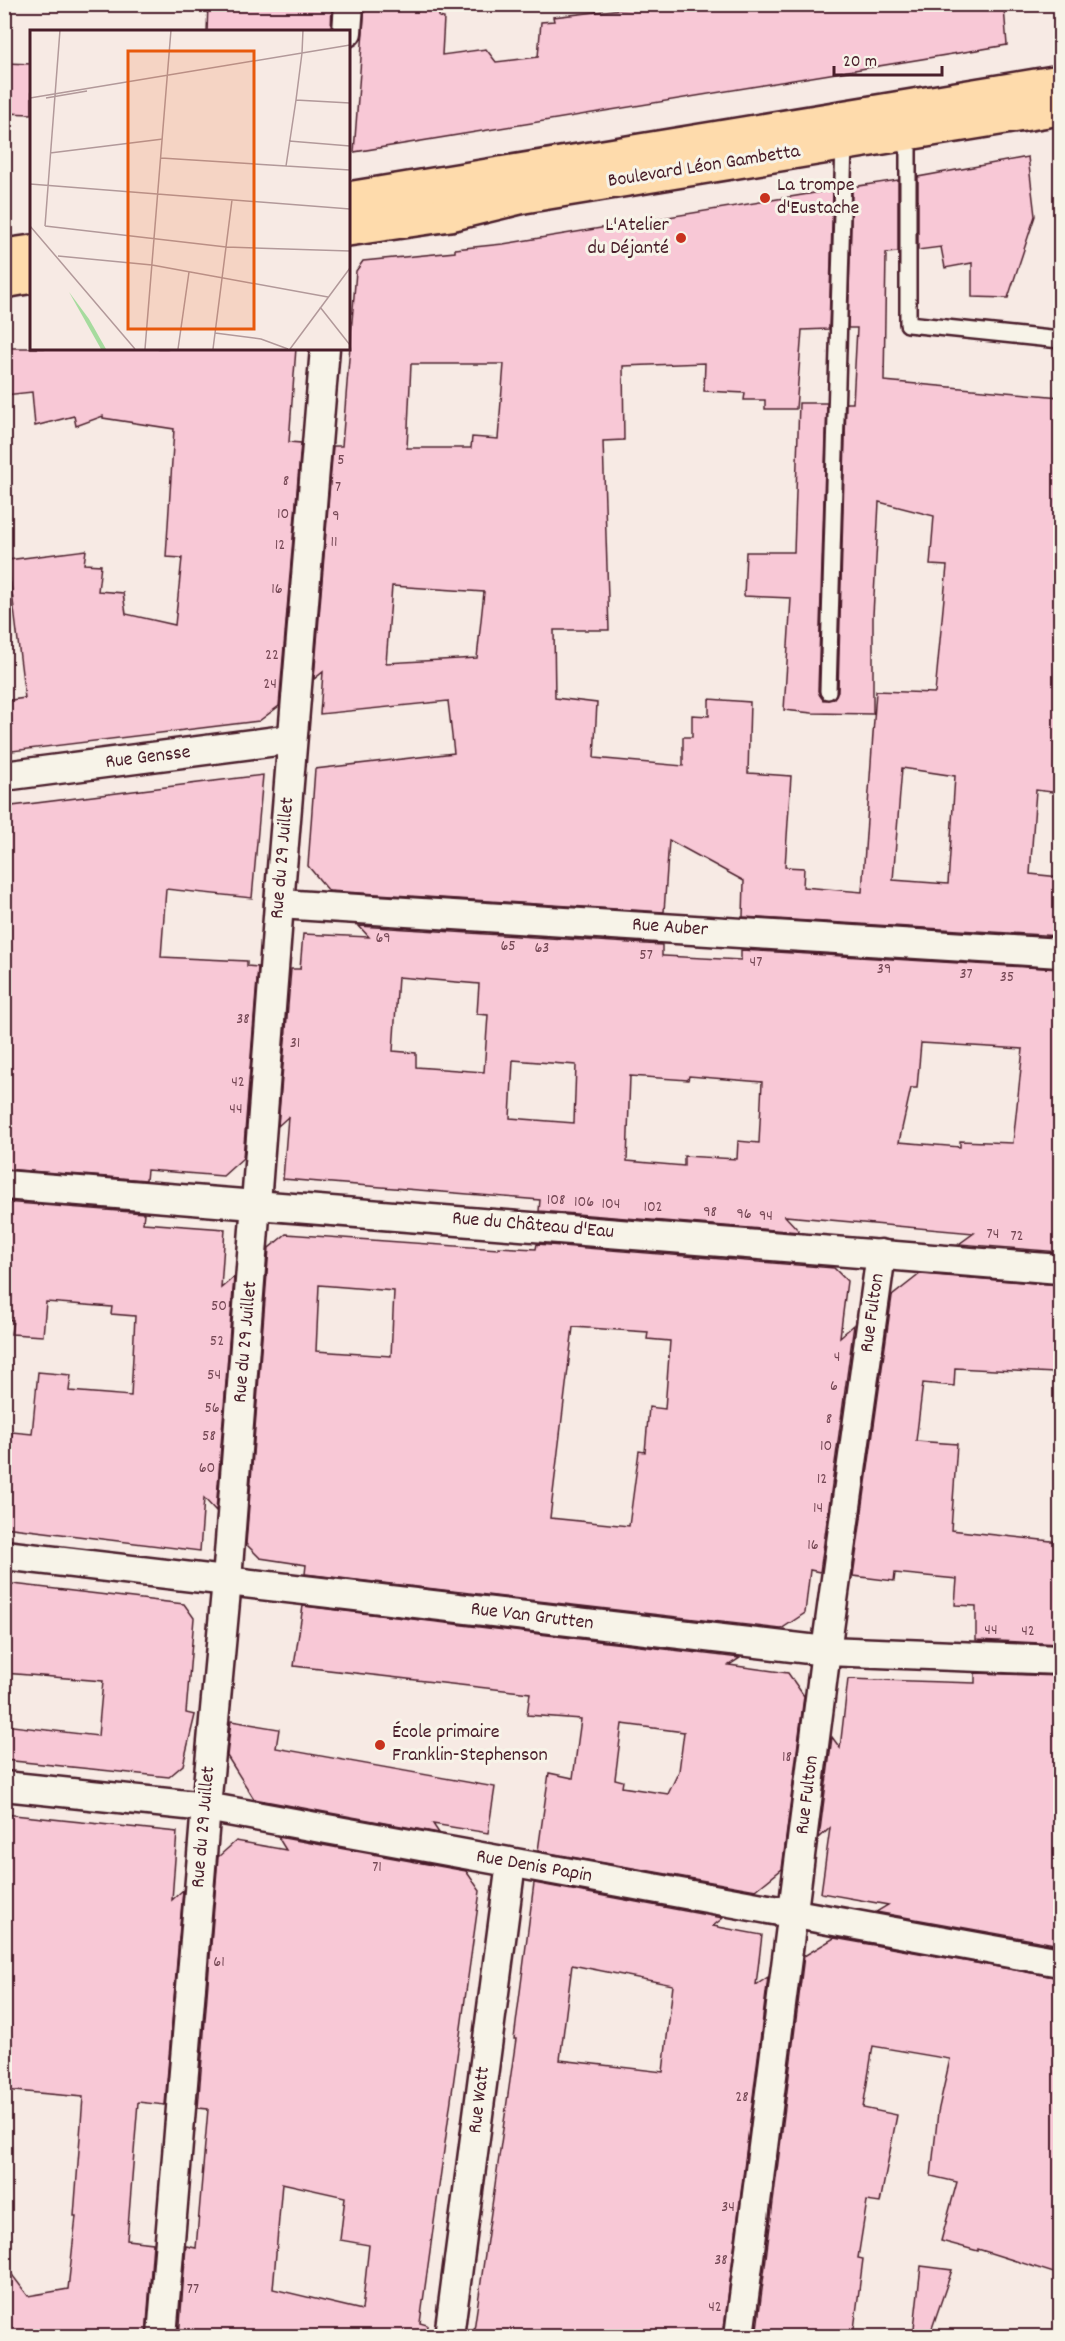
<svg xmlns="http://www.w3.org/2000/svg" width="1065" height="2341" viewBox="0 0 1065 2341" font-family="Dekko,sans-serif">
<rect width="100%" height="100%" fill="#f7eae4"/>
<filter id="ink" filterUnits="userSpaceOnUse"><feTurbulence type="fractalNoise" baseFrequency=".0167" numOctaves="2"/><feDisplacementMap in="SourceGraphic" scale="12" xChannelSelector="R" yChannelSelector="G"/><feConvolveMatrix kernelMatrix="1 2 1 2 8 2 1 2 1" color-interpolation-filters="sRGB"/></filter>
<g filter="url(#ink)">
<g fill="#f8c8d6" stroke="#4a1f2b" stroke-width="1.5" fill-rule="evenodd">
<polygon points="208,4 332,4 331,32 207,32"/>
<polygon points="365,4 439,4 439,17 444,18 442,55 486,49 496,62 538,57 541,22 554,21 553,17 649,6 649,4 975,4 975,11 1004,8 1007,45 354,152"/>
<polygon points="4,63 32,64 32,114 4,113"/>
<polygon points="1028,157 1035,216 1008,298 972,297 972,263 945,268 941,247 918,250 918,177"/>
<path d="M898 180V252L886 253 884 381 1060 397V793L1036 790 1030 874 1060 877V936L743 917 744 881 669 840 664 912 329 891 308 866 315 769 454 753 448 701 320 714 323 672 314 679 333 446H342L356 271 363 261 455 252V249L503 244 833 190 829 329 802 330 796 409H765V400H744L745 393 704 391 705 363 623 366 624 440 603 441 609 630H554L555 698 597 703 594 758 683 766V737H692V715L709 716V699L750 702 748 773 791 776 785 867 804 868 803 887 862 892 876 691 935 693 947 566 930 565 934 516 879 502 873 615V714L812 713 784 710 791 598 744 596 746 552H794L799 403H827L818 691 823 700 833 699 838 691 846 403H853L857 328H848L852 187ZM411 364H504L498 439 472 437 471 448H407ZM392 586 484 592 477 658 386 663ZM902 768 955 776 948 884 893 880Z"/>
<polygon points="5,348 296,348 289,442 301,443 279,706 259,721 4,752 4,701 25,698 8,560 86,550 84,564 101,565 98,591 123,593 126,614 175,625 182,558 166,557 174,429 103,418 103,416 76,426 74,416 35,426 32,392 5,395"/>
<polygon points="263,775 252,898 166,889 161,957 247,961 247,966 258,967 243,1158 223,1176 147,1170 146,1180 4,1169 4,807"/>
<path d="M359 926 662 945V956H664L741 960V950L1060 969V1252L959 1244 974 1233 785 1216 800 1232 539 1211 540 1200 283 1179 288 1117 278 1126 291 969H300L303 934 369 937ZM398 977 479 984 477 1014 488 1015 484 1072 416 1067V1053L393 1051ZM921 1043 1023 1049 1013 1143 960 1141V1147L899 1142 911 1088H917ZM513 1060 576 1065 574 1123 510 1118ZM630 1076 688 1080 689 1076 762 1082 759 1143 738 1141 737 1159 684 1156V1166L627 1161Z"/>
<polygon points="4,1202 144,1213 143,1223 225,1229 221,1288 234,1277 216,1511 204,1498 200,1551 4,1527 4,1456 9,1456 12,1432 32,1434 38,1372 71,1375 69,1391 131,1396 135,1316 111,1314 112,1307 46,1302 43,1336 11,1334 13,1320 4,1319"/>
<path d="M286 1234 498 1249V1247L536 1249 537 1244 834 1268 847 1281 840 1337 854 1325 820 1572 810 1570 805 1613 781 1629 305 1574 306 1565 260 1558 246 1544 269 1248ZM319 1285 394 1291 391 1356 316 1351ZM573 1327 648 1332 647 1339 670 1341 665 1409 649 1407 645 1452 639 1451 629 1526 550 1518Z"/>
<polygon points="920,1274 1060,1285 1060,1370 1055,1370 1055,1373 955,1368 954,1386 923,1383 916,1441 957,1444 951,1530 1060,1542 1060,1644 976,1640 976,1606 955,1605 957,1579 895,1573 894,1581 853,1576 892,1296"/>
<polygon points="4,1583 184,1604 194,1618 186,1713 195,1715 183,1765 169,1777 4,1760 4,1725 98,1736 103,1681 4,1673"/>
<path d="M303 1606 740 1658 729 1665 788 1673 804 1696 782 1869 756 1890 538 1851 549 1773 573 1778 581 1719 527 1715 530 1693 294 1666ZM622 1724 684 1732 679 1771 668 1794 622 1787 623 1781 615 1779Z"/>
<polygon points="975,1673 1060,1676 1060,1945 876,1912 888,1905 821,1893 830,1828 819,1838 832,1737 840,1748 848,1679 975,1683"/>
<polygon points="231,1721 279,1729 276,1748 495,1787 488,1833 433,1824 439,1833 254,1799 227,1756"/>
<polygon points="4,1814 177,1832 172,1900 183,1890 165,2105 138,2102 127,2240 153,2243 146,2337 4,2337 4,2264 28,2296 68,2289 76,2216 74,2216 83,2097 4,2090"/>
<path d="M278 1837 466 1871 480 1891 420 2323 427 2325 426 2337H179L186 2246 196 2248 208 2109 198 2108 218 1857 236 1841 286 1850ZM282 2183 345 2197 340 2240 369 2245 362 2310 273 2289Z"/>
<path d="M534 1883 723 1918 713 1926 762 1935 756 1985 768 1977 723 2337H473L516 2039H514ZM572 1965 673 1985 663 2072 560 2060Z"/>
<polygon points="834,1938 1060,1978 1060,2275 978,2249 978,2251 941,2241 957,2182 931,2176 938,2112 950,2059 873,2046 863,2108 897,2115 880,2203 867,2201 858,2258 863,2259 853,2337 756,2337 804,1956"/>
<polygon points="921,2266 952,2270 929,2337 913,2337"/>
</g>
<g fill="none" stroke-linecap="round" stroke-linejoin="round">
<g stroke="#4a1f2b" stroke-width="20">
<g id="service">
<polyline points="908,131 908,324 1060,340"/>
<polyline points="828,691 844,144"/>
</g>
</g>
<g stroke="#4a1f2b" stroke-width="33">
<g id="minor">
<polyline points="347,32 349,4"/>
<polyline points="4,776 292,739"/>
<polyline points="279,904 1060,953"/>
<polyline points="4,1185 1060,1269"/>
<polyline points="4,1555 826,1651 1060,1660"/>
<polyline points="4,1786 206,1807 1060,1962"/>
<polyline points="162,2336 206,1807 227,1580 279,904 325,348"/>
<polyline points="449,2336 511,1863"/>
<polyline points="739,2336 826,1651 881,1254"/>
</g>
</g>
<g stroke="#4a1f2b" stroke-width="38">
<g id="primary">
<polyline points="348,199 1060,82"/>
<polyline points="348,229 450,214 524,196 1060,108"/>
<polyline points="4,256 32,252"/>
<polyline points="4,281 32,276"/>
</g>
</g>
<use href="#service" stroke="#f7f3e8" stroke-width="15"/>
<use href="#minor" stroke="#f7f3e8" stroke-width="28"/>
<use href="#primary" stroke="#fedbac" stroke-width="33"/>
</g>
</g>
<g fill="#c8321e" stroke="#f7f3e8" stroke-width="2">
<circle cx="765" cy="198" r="6"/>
<circle cx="681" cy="238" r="6"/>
<circle cx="380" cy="1745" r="6"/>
</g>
<g text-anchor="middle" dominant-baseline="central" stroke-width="6" stroke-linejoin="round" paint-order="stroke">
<g font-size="16" fill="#764956">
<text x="341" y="460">5</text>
<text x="286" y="481">8</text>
<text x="338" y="487">7</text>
<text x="283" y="514">10</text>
<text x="336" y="516">9</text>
<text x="334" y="542">11</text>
<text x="280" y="545">12</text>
<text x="277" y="589">16</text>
<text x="272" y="655">22</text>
<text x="270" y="684">24</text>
<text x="383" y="938">69</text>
<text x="508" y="946">65</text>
<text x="542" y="948">63</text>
<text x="646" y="955">57</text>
<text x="756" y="962">47</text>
<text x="884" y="969">39</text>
<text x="966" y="974">37</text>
<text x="1007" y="977">35</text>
<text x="243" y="1019">38</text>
<text x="295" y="1043">31</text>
<text x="238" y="1082">42</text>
<text x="236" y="1109">44</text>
<text x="556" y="1200">108</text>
<text x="584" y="1202">106</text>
<text x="611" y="1204">104</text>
<text x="653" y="1207">102</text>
<text x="710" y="1212">98</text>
<text x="744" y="1214">96</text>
<text x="766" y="1216">94</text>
<text x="993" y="1234">74</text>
<text x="1017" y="1236">72</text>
<text x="219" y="1306">50</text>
<text x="217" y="1341">52</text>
<text x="837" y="1357">4</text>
<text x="214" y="1375">54</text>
<text x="834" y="1386">6</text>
<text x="212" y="1408">56</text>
<text x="829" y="1419">8</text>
<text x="209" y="1436">58</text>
<text x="826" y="1446">10</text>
<text x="207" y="1468">60</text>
<text x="822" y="1479">12</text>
<text x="818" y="1508">14</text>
<text x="813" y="1545">16</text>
<text x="991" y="1630">44</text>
<text x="1028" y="1631">42</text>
<text x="787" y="1757">18</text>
<text x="377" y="1867">71</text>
<text x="219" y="1962">61</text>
<text x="742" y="2097">28</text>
<text x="728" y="2207">34</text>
<text x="721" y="2260">38</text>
<text x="193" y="2289">77</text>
<text x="715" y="2307">42</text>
</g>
<g font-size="20" fill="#4a1f2b" stroke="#f7f3e8">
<text transform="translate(704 167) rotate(-9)">Boulevard Léon Gambetta</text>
<text transform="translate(148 758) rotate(-7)">Rue Gensse</text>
<text transform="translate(283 858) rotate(-85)">Rue du 29 Juillet</text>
<text transform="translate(670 928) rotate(4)">Rue Auber</text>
<text transform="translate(533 1226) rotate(5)">Rue du Château d'Eau</text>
<text transform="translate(873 1313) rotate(-82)">Rue Fulton</text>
<text transform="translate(246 1342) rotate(-85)">Rue du 29 Juillet</text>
<text transform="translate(532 1617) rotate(7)">Rue Van Grutten</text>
<text transform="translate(808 1795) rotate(-83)">Rue Fulton</text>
<text transform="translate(204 1827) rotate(-85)">Rue du 29 Juillet</text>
<text transform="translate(534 1867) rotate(10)">Rue Denis Papin</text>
<text transform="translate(480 2100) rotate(-83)">Rue Watt</text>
</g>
<g font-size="20" fill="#4a1f2b" stroke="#f7f3e8" text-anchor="start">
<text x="777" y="186">La trompe<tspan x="777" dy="23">d'Eustache</tspan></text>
<text x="669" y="226" text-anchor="end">L'Atelier<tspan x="669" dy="23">du Déjanté</tspan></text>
<text x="392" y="1733">École primaire<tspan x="392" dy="23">Franklin-Stephenson</tspan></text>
</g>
</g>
<g transform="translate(30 30)">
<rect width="320" height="320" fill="#f7eae4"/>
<path d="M39 262 59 289 76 319H71Z" fill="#a6db9e"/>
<path fill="none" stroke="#b2999a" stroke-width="1.5" d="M272 23 273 0M272 23 266 70 320 73M0 68 320 15M16 68 57 61M259 111 320 116M20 123 133 109M131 128 320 140M256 136 266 70M0 154 320 179M0 196 105 319M15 196 196 217 320 221M15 196 30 0M28 226 122 235 298 267M290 277 320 315M185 303 231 309 258 319M115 319 141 0M148 319 159 242M183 319 202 170M260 319 320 238"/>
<path fill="#e8590c" fill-opacity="0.15" stroke="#e8590c" stroke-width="3" d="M98 21H224V299H98Z"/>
<rect width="320" height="320" fill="none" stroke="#4a1f2b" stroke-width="3"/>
</g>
<rect width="1065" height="2341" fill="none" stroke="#f7f3e8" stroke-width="24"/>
<rect x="12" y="12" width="1041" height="2317" fill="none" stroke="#4a1f2b" stroke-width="2" filter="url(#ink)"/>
<path d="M834 66v9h108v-9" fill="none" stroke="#4a1f2b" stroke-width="3"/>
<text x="843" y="66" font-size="18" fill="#4a1f2b" stroke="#f7f3e8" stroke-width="4.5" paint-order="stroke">20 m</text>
</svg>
